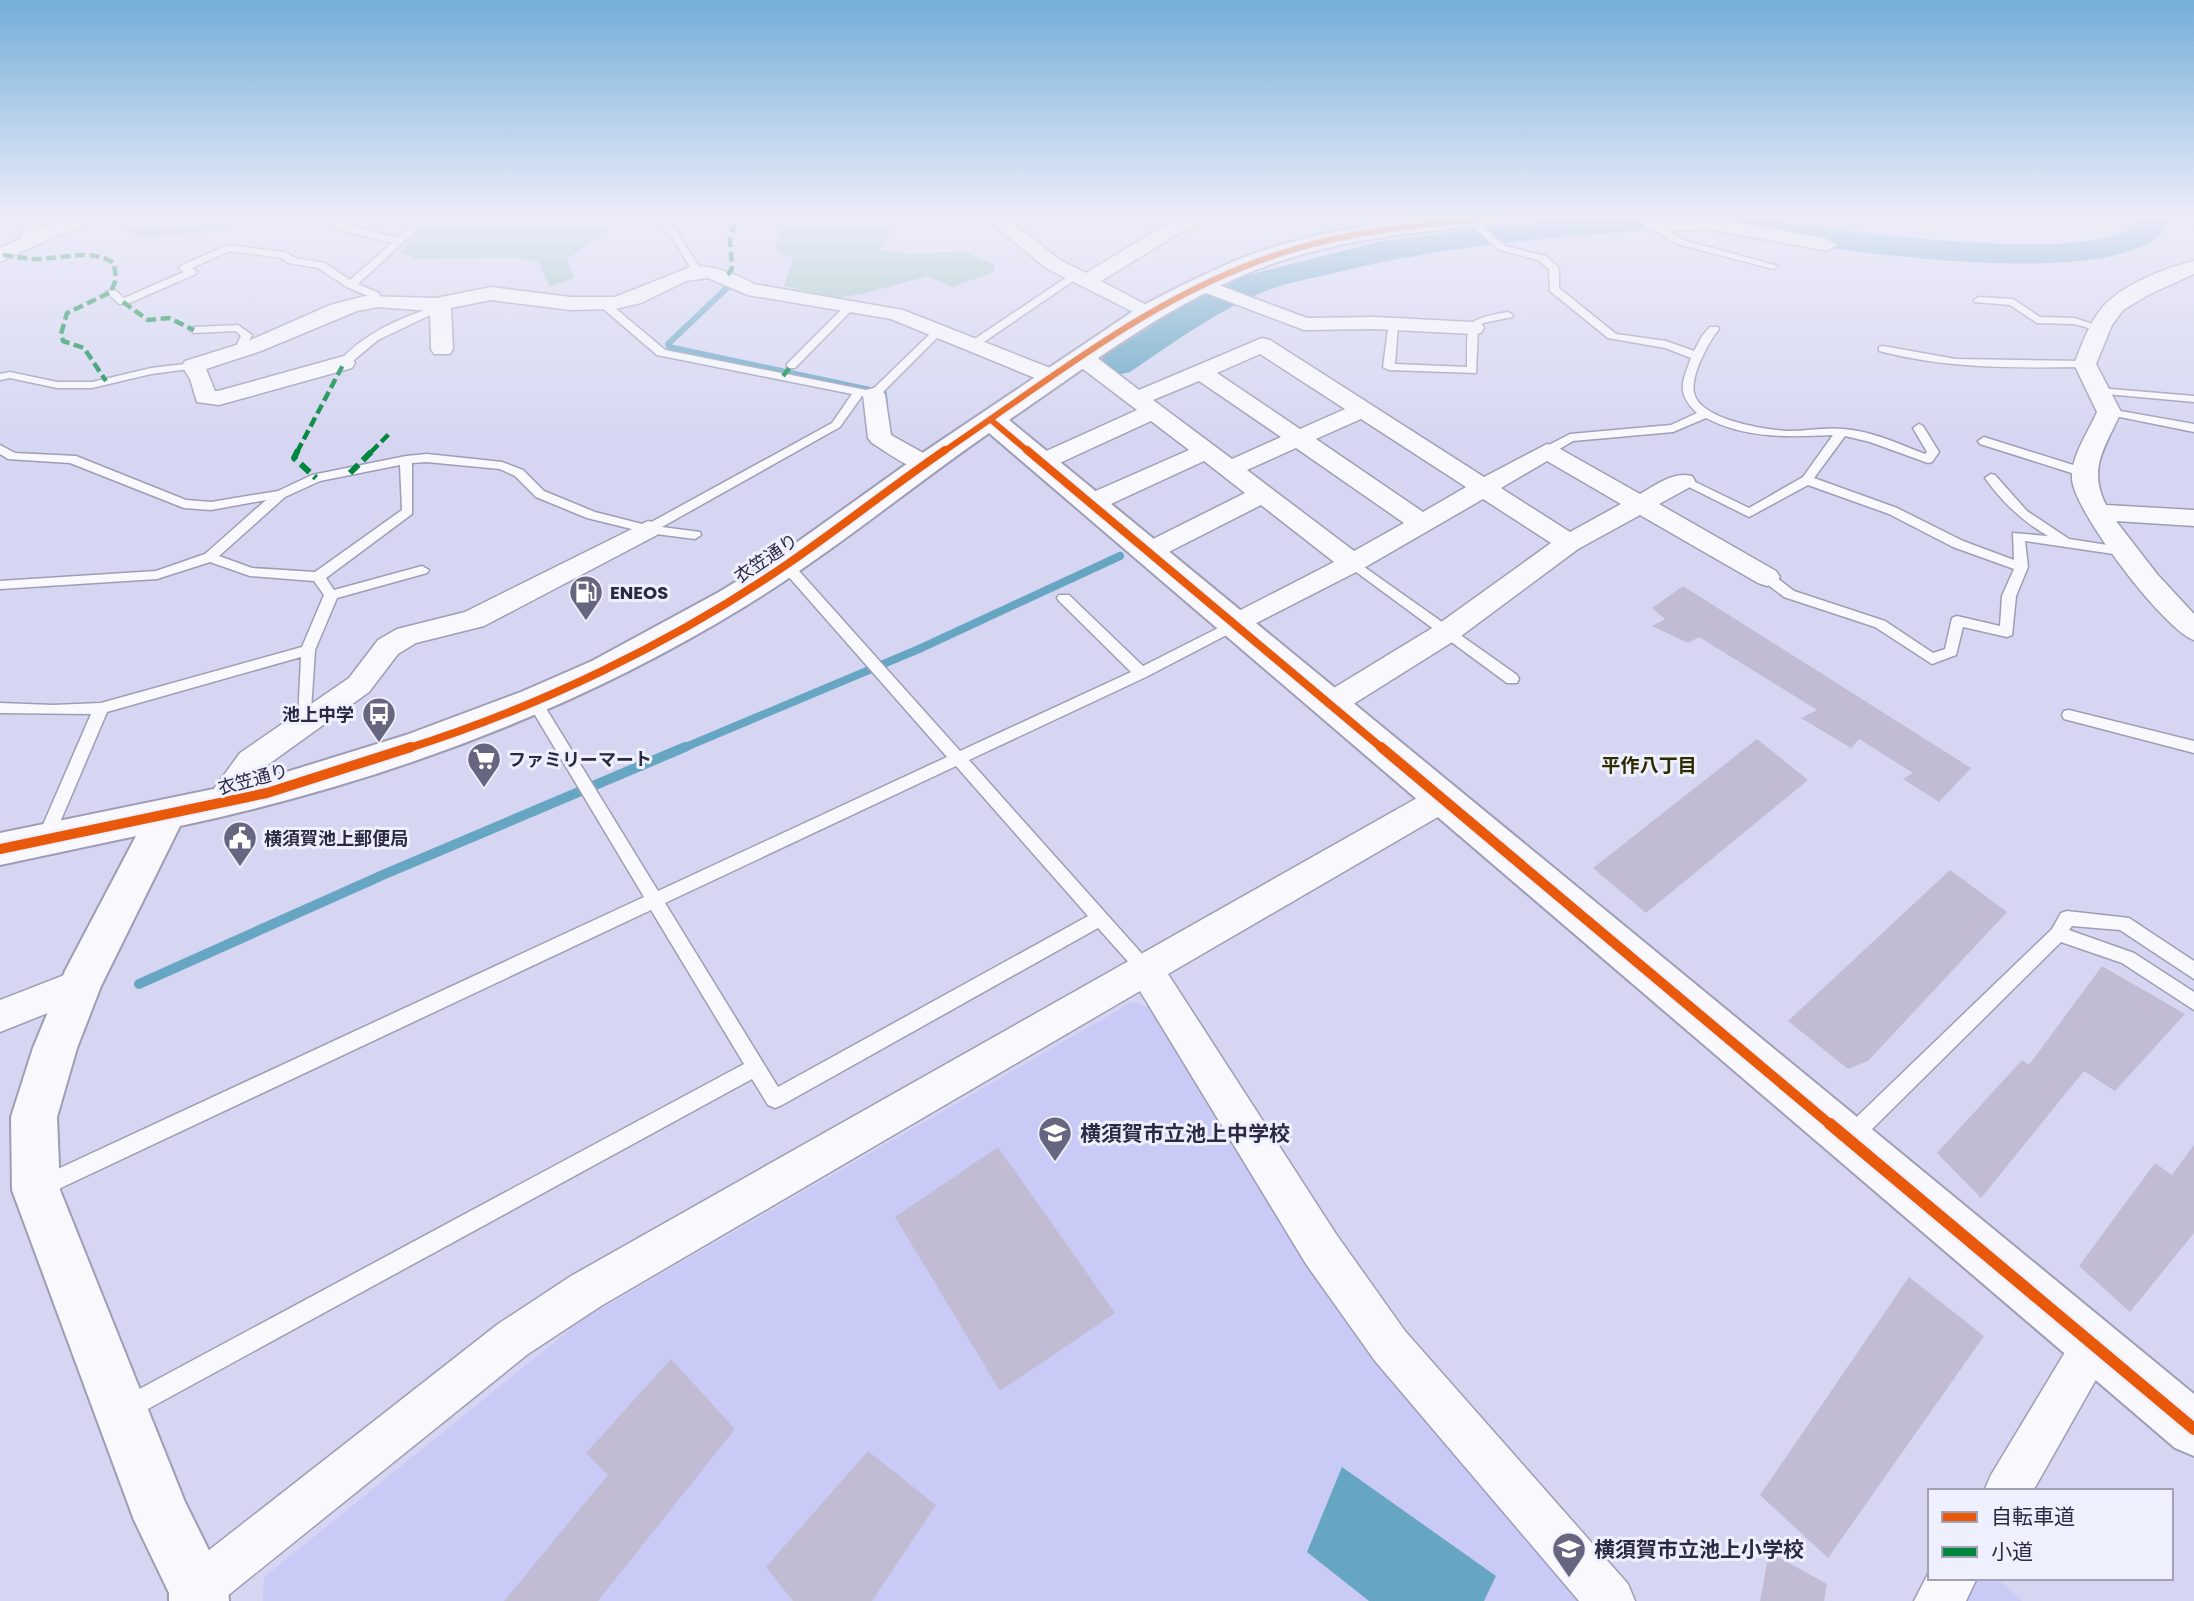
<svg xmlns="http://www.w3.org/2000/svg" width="2194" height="1601" viewBox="0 0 2194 1601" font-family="Poppins,'Noto Sans JP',sans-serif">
<rect width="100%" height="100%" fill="#d6d6f2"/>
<g fill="#cacaf6">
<polygon points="1132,1002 1148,1007 1368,1326 1602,1601 263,1601 264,1577 583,1319"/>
<polygon points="1977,1578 1997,1578 2022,1601 1963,1601"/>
</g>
<g fill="#9ac5bf">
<path d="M186 216H267L227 230 142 238 127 231C140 217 168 217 186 216Z"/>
<polygon points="436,216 601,216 608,231 567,259 574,278 549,287 539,262 517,258 416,259 401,252 419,230"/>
<polygon points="754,216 892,216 897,222 879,250 906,254 966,252 994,265 994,272 952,287 928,276 866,293 837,298 784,286 793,259 776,249 780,224"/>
</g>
<polygon fill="#66a6c3" points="1342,1467 1496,1576 1484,1601 1369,1601 1307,1552"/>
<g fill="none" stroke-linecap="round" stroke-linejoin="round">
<polyline stroke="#66a6c3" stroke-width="6" points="729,286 668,344 669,347 884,393 885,405"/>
<polyline stroke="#66a6c3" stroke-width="8" points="681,749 919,649 1120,556"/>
<polyline stroke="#66a6c3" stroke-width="10" points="139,984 385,874 685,747"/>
<path fill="#66a6c3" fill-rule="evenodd" d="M1745 216C1797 225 2125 275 2140 216H2170C2154 297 1857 252 1795 243 1763 239 1730 229 1698 226 1670 224 1639 231 1611 233 1517 240 1421 251 1330 274 1310 279 1290 282 1271 289 1220 308 1175 342 1130 372L1117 375 1104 372 1099 364 1104 356 1183 306 1248 275 1382 241 1585 216Z"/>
</g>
<g fill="#c1bcd4">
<polygon points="1683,586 1971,768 1939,802 1903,779 1913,773 1859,739 1851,748 1801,718 1817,710 1699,637 1688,643 1652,626 1665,619 1652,608"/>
<polygon points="1757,739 1808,780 1646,913 1593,868"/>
<polygon points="1950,870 2007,912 1868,1061 1848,1069 1788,1021"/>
<polygon points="2102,966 2185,1014 2115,1091 2084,1071 1981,1198 1937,1153 2022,1060 2029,1065"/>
<polygon points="2194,1145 2194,1233 2130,1312 2079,1266 2155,1163 2172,1175"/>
<polygon points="998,1147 1115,1313 1000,1391 895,1217"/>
<polygon points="1909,1277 1984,1336 1828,1558 1760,1495"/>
<polygon points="671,1359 735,1429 598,1601 504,1601 608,1475 586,1453"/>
<polygon points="868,1451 936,1505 872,1601 793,1601 766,1567"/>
<polygon points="1769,1552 1827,1584 1824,1601 1760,1601"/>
</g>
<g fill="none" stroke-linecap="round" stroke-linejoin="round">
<g stroke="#9e9db5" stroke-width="3">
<g id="lane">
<polygon points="42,216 53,216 30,235 23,249 17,249 15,247 23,232"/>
<polygon points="421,216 432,216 358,284 379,293 381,301 376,304 372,303 370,297 347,287 318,268 288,263 282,258 229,251 192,268 197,272 196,274 127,304 119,304 106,292 115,290 124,298 184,272 179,268 180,266 228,245 285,252 295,258 325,263 350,280 392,243 337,229 326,222 326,218 397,238"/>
<path d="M659 216H669C670 224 696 261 703 272L702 274H694L674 240 660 226Z"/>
<path d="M1468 218H1474L1505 246 1546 256 1559 268V288L1616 334 1666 341 1694 351 1702 336 1710 327H1718L1719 329C1709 341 1690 376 1694 393 1700 420 1766 430 1789 431 1807 431 1825 427 1843 429 1872 431 1899 444 1925 454L1927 452 1913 428 1919 424 1923 426 1939 452 1932 462 1928 463 1870 442 1845 436 1814 478 1897 508 1963 541 2014 560 2013 533 2048 536C2022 521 2002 502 1985 478L1991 474 1995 475 2027 511 2069 539 2127 548 2134 552 2127 556 2025 541 2028 567 2016 596 2012 635 2007 637 1963 627 1956 655 1932 664 1875 627 1784 597 1762 580V574H1772L1794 591 1885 621 1933 653 1945 649 1952 618 1957 616 2000 626 2002 596 2014 569 1953 547 1889 514 1808 485 1749 517 1677 481 1679 478H1687L1749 508 1803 477 1833 435C1789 437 1746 439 1706 418L1673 432 1573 441 1551 454H1543V448L1570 434 1671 425 1697 413C1676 393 1682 383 1691 358L1665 348 1608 338 1550 291 1549 269 1538 260 1499 250 1468 222Z"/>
<polygon points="1655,223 1683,240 1778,266 1773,269 1677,244 1652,228 1652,224"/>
<polygon points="1070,275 1079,277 978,346 970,346 970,342"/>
<polygon points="1979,297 2013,299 2040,317 2074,318 2105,328 2100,331 2074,324 2037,323 2010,305 1975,302 1974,300"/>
<path d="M600 302H608L665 350 871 391 935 329 944 331 878 397 862 396 840 427 662 527 700 532 701 535 695 539 648 533 587 518 536 497 515 476 500 469 427 462 412 463V514L326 578 334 590 422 566 429 570 427 573 337 598 315 650 310 725H300L298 721 301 657 107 712 52 841 50 846H38L36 841 91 714 0 713V703L53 705 101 703 302 647 324 595 314 581 250 576 210 562 157 579 0 589V581L156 571 205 554 266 500 211 510 184 508 70 463 8 459 0 454V445L15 453 76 456 186 500 211 502 278 491 312 475 406 456 427 454 502 462 523 470 544 491 595 512 646 525 832 423 852 394 657 355 600 306ZM400 465 402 510 315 572 252 568 219 556 285 497 320 481Z"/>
<polygon points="845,306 854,308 795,368 787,368 787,364"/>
<path d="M434 307 443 309 378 340 348 365 338 363C362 334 400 318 434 307Z"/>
<path d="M1508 312 1513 315 1512 317 1483 323 1478 328 1476 373 1389 370 1383 367 1389 322 1398 324 1395 364 1467 367C1468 323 1461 320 1508 312Z"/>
<polygon points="238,325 252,335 243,353 239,354 234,351 241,336 236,331 194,333 189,330 194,327"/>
<path d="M1883 346 1956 359 2085 361 2091 364 2085 367C2015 368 1947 369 1879 351V347Z"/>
<polygon points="193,363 199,366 197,368 151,374 92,388 57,388 10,378 0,380 0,374 10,372 57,382 92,382 151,368"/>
<polygon points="2099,388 2194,396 2194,402 2095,393 2093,391"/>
<polygon points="2109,409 2194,424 2194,432 2105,414 2103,412"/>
<polygon points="1984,437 2089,470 2091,473 2085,477 2081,476 1980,444 1978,441"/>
<polygon points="1353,559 1517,675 1519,679 1517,683 1507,683 1348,566 1346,563"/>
<path d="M786 561 791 562 960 751 1131 672 1059 601 1057 598 1059 595H1069L1143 666 1230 622H1240L1242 625 1240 628 1146 677 969 760 1152 965 1155 970 1152 975 1146 978 1140 975 1098 928 782 1105 775 1108 768 1105 752 1079 135 1416 127 1419 119 1416 116 1408 119 1400 744 1064 651 910 48 1194 41 1197 34 1194 31 1187 34 1180 644 897 529 705 527 701 529 697H539L658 891 947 757 781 568 779 565ZM956 766 1088 916 778 1087 665 903Z"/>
<polygon points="2069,710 2194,741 2194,753 2064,719 2062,715 2064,711"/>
<polygon points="2067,911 2129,918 2194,961 2194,979 2120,930 2072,926 2069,930 2134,953 2194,992 2194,1010 2122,963 2061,942 1856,1145 1849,1147 1842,1145 1839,1138 1842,1131 2052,929 2061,913"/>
</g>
</g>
<g stroke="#9e9db5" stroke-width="3">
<g id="street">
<polygon points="78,216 107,216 105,220 61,234 0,262 0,248 47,226"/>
<polygon points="983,216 1004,216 1060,260 1086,273 1167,224 1188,216 1215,216 1213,220 1181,232 1101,281 1154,309 1158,313 1154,317 1147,319 1046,268"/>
<polygon points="1634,216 1655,216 1659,220 1708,217 1827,239 1837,245 1827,251 1708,229 1655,232 1648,230"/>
<path d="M2194 261V274L2150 294 2123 310 2112 325 2096 364 2121 412C2106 446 2087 468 2106 505L2194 510V526L2116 521 2157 574 2194 614V640C2165 631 2072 509 2072 478 2071 456 2089 431 2097 412L2074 364C2082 345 2088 325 2101 309 2121 285 2164 268 2194 261Z"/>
<path d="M693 266C716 266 734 273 754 284L903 310 1063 373 1066 378 1063 383H1047L891 319 748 295 708 278 686 281 641 303 615 309 571 310 491 300 451 308 453 349 450 354H434L431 349 430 311 378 307 357 311 261 351 206 369 215 391H218L344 356 352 358 355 363 352 368 219 405 197 402 190 379 182 366 185 361 246 342 330 305 365 296 436 298 491 287 571 297H615Z"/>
<polygon points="1200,278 1307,318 1375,317 1473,322 1481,323 1484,328 1481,333 1473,334 1375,329 1304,330 1193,288 1190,284 1193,280"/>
<path d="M1262 338 1270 340 1484 477 1547 444 1555 446 1640 494C1656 485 1673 471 1692 476L1695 481 1692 486 1659 504 1776 571 1780 577 1776 583 1767 586 1758 583 1640 515 1578 549 1457 639 1339 713 1329 716 1319 713 1314 705 1319 697 1437 625 1551 543 1483 499 1362 569 1235 634 1225 632 1221 625 1225 618 1334 562 1261 505 1157 558 1148 560 1139 558 1135 552 1139 546 1245 493 1204 461 1100 509 1091 511 1082 509 1078 503 1082 497 1189 450 1151 421 1051 467 1042 469 1033 467 1030 462 1033 457 1137 410 1075 363 1072 358 1075 353H1091L1139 390ZM1260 354 1345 409 1300 429 1217 373ZM1199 381 1281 437 1232 459 1153 400ZM1361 419 1466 487 1423 512 1316 439ZM1296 448 1404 523 1354 551 1247 470ZM1547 461 1621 504 1570 532 1501 488Z"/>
<path d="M874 388 882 390 885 395 891 435 934 459 937 464 934 469C913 474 889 453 872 443L868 438 863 395 866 390Z"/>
<polygon points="648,521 657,523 661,529 657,535 484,626 416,643 398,654 369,692 262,769 229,814 218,817 207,814 202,805 240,753 349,678 378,640 397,629 465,612"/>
<polygon points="1444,786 1455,789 1460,798 1455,807 1168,974 1336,1234 1405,1331 1628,1584 1635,1601 1579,1601 1375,1361 1306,1264 1140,991 601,1306 528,1354 221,1601 179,1601 174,1589 181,1572 498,1324 571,1276 1433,789"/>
<polygon points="80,969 93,973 98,984 93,995 0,1032 0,1000"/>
<polygon points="2094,1322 2109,1329 2116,1344 2033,1491 1984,1491 1991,1475 2079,1329"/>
<polygon points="1930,1570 1930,1578 1977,1578 1966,1601 1914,1601"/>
</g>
</g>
<g stroke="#9e9db5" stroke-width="4">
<path id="secondary" d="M1440 216H1519L1516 221 1508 223C1436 230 1362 236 1293 257 1187 289 1099 358 1009 420L2194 1394V1456L2175 1448 989 433C907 490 829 555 744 607 571 713 377 784 180 826L101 986 77 1048 57 1117 60 1190 185 1502 228 1589 229 1601H169V1593L134 1520 12 1190 11 1117 33 1048 65 971 136 836 0 865V833L267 778 406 735 521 692 592 661 719 592 775 558 915 458 1138 308C1176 288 1215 268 1255 253 1315 232 1378 223 1440 216Z"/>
</g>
<use href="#lane" fill="#f9f9fd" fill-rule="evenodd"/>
<use href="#street" fill="#f9f9fd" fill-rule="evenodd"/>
<use href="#secondary" fill="#f9f9fd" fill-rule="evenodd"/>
<g stroke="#00873e" stroke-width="4.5" stroke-dasharray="10 4.5" stroke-linecap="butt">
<path d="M3 255C14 256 25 259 37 259 64 259 89 248 114 263L116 279 111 292 67 313 61 334 63 341 84 348 106 381"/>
<polyline points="728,275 732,268 730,239 737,216"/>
<polyline points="123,302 148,320 169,318 194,330"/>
<polyline points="783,376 791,366"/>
<polyline points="297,452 344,363"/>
<polyline points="371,452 391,432"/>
</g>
<g stroke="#00873e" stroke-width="6" stroke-dasharray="12 6" stroke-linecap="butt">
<polyline points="298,450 294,458 316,478"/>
<polyline points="350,473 373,450"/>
</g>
<g stroke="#eff0fd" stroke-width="9">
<g id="cycleway-far3">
<polyline points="991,420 1029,452"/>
<path d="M943 452C1051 379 1156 293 1282 253 1355 229 1432 224 1508 216"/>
</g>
</g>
<g stroke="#eff0fd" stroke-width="11">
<g id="cycleway-far2">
<polyline points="1027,450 1383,749"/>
<path d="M406 749C537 708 672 643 786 565 840 528 891 487 945 450"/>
</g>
</g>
<g stroke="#eff0fd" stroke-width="14">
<g id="cycleway-far1">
<polyline points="1381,747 1832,1126"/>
<polyline points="0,849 267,793 411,747"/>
</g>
</g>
<g stroke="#eff0fd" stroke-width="17">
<polyline id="cycleway" points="1830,1124 2194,1429"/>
</g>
<use href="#cycleway-far3" stroke="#e8590c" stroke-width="6"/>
<use href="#cycleway-far2" stroke="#e8590c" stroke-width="8"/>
<use href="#cycleway-far1" stroke="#e8590c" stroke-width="10"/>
<use href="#cycleway" stroke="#e8590c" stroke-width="12"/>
</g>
<linearGradient id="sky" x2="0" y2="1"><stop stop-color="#74aed9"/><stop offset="0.49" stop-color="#ededf9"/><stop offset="1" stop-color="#ededf9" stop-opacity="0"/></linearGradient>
<rect width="2194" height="440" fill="url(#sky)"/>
<defs>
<g id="fuel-pin" transform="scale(1.75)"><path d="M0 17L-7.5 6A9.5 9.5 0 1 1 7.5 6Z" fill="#676680" stroke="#eff0fd"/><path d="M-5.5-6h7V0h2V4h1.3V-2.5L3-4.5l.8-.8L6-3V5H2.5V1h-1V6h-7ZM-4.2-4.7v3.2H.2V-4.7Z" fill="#fff"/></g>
<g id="bus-pin" transform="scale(1.75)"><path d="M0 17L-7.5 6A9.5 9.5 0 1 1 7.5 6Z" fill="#676680" stroke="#eff0fd"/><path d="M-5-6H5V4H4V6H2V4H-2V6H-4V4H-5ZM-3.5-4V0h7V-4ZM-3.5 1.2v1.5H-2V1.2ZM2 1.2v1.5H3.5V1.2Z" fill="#fff"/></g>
<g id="supermarket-pin" transform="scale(1.75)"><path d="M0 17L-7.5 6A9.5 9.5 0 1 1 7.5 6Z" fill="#676680" stroke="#eff0fd"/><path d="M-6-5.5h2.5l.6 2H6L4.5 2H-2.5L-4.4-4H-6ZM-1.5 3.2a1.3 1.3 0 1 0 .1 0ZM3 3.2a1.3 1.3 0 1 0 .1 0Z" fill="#fff"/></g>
<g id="civic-pin" transform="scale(1.75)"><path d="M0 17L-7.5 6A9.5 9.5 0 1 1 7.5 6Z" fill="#676680" stroke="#eff0fd"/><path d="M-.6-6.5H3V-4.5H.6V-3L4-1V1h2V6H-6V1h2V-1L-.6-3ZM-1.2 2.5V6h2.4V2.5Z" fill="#fff"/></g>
<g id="school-pin" transform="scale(1.75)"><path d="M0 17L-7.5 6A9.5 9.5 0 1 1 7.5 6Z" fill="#676680" stroke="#eff0fd"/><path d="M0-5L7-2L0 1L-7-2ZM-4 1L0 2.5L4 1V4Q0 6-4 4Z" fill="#fff"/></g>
</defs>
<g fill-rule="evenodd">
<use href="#fuel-pin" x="586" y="592"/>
<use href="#bus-pin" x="379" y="714"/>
<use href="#supermarket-pin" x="484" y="759"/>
<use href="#civic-pin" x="240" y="838"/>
<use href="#school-pin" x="1055" y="1133"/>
<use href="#school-pin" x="1569" y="1549"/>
</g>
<g text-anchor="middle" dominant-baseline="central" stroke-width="6" stroke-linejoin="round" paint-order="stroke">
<g font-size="18" fill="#2b2a43" stroke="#eff0fd">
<text transform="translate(766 558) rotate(-34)">衣笠通り</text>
<text transform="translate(253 779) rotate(-15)">衣笠通り</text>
</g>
<g font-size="18" font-weight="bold" fill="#2b2a43" stroke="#eff0fd" text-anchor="start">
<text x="610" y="592">ENEOS</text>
<text x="354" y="714" text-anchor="end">池上中学</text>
<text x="508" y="759">ファミリーマート</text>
<text x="264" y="838">横須賀池上郵便局</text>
</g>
<g font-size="19" font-weight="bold" fill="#2e2b00" stroke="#eff0fd">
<text x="1649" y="765">平作八丁目</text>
</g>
<g font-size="21" font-weight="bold" fill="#2b2a43" stroke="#eff0fd" text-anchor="start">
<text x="1080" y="1133">横須賀市立池上中学校</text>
<text x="1594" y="1549">横須賀市立池上小学校</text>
</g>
</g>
<rect x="1928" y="1489" width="245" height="91" fill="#eff0fd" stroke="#a1a1b3" stroke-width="2"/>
<rect x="1942" y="1512" width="35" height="10" fill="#e8590c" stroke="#a1a1b3" stroke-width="2"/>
<text x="1991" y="1524" font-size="21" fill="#2b2a43">自転車道</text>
<rect x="1942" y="1547" width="35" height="10" fill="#00873e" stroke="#a1a1b3" stroke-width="2"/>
<text x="1991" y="1559" font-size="21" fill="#2b2a43">小道</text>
</svg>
